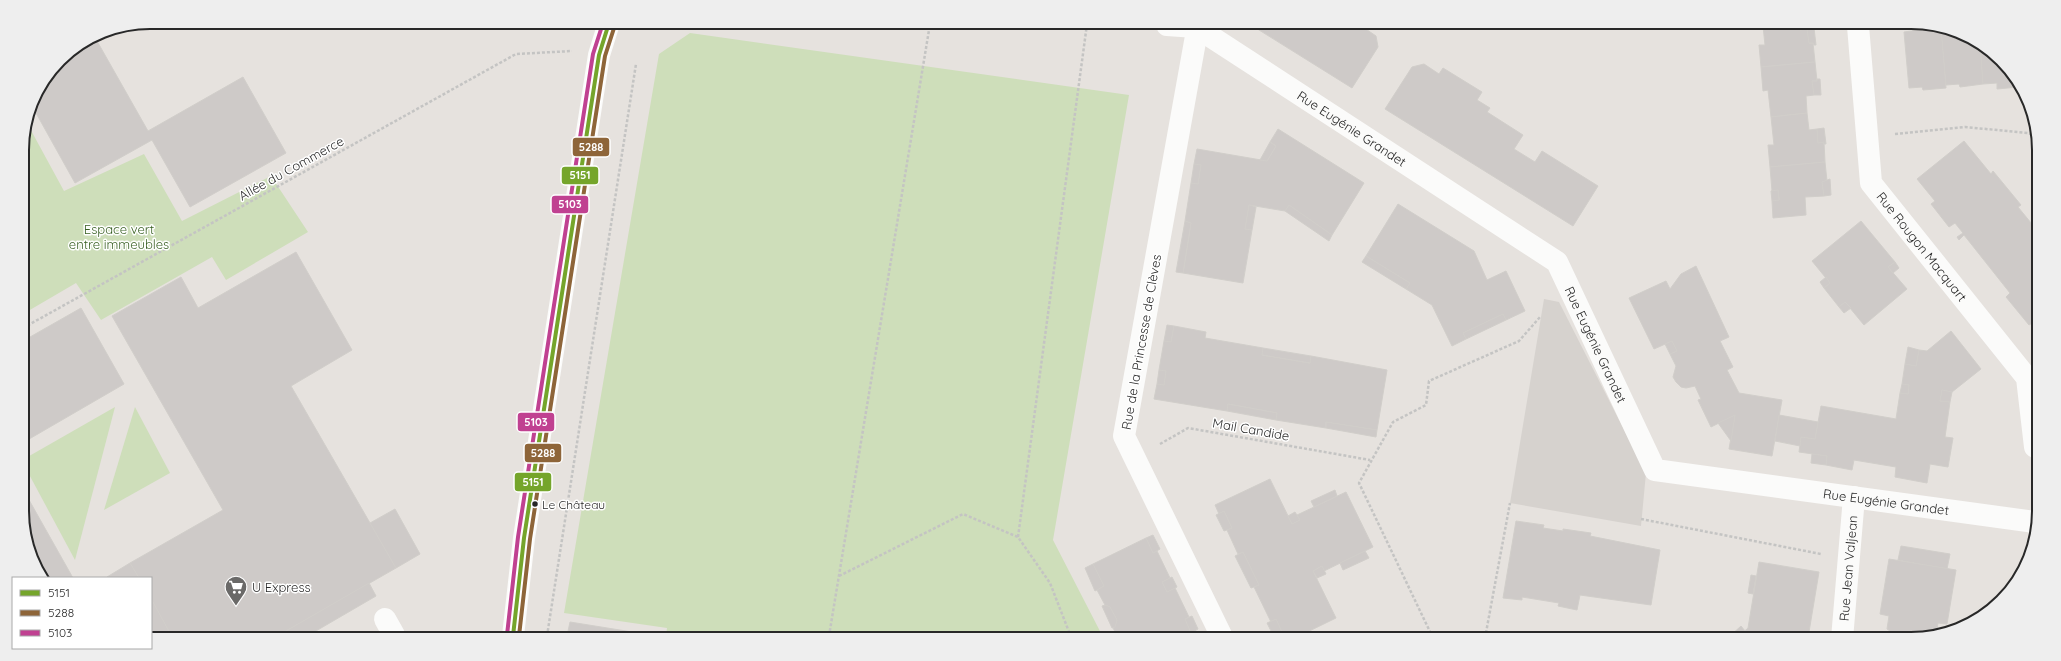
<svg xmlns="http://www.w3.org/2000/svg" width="2061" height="661" viewBox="0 0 2061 661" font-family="Quicksand,sans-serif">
<rect width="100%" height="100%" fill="#e6e2de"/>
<g fill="#cedeba">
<polygon points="690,33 1129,95 1053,540 1103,637 666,636 667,628 564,613 659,54"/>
<polygon points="27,123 64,191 144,154 182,221 271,176 308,232 226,280 212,257 101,320 76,283 23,314 22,141"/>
<polygon points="115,407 75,560 24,465 24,459"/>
<polygon points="135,407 170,473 104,510"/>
</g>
<polygon fill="#d6d2ce" points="1544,299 1559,302 1646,473 1641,526 1510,503"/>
<g fill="#cecac8" stroke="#d1ceca">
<polygon points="1251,25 1360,25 1376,36 1378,47 1352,88"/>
<polygon points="1763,26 1800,26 1800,30 1807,29 1809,43 1813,43 1815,62 1761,67 1759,45 1765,45"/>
<polygon points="1917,26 1926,26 1926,29 1917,30"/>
<polygon points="1926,26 1941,26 1946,88 1923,90 1922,87 1909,88 1904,32 1926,29"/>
<polygon points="1947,27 1980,42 1983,84 1960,87 1959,84 1946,85 1941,28"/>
<polygon points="1814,28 1816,45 1814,45 1813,43 1809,43 1807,29"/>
<polygon points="97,41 148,131 243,77 286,153 190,207 152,140 75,183 31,104 58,62"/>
<polygon points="1980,42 2007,65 2018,87 1997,89 1997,83 1983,84"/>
<polygon points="1815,62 1817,81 1812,81 1814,95 1806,96 1807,113 1771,117 1768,90 1763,91 1761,67"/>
<polygon points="1424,64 1439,74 1443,68 1482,92 1477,100 1490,108 1487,112 1523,135 1514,149 1535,162 1542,151 1598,186 1573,226 1385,109 1412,67"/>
<polygon points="1817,79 1820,79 1821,95 1814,95 1812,81 1817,81"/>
<polygon points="1807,113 1809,130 1817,129 1818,143 1824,142 1825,162 1770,167 1768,145 1774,145 1771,117"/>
<polygon points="1824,128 1826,144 1823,144 1824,142 1818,143 1817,129"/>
<polygon points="1278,129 1364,183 1332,235 1289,205 1285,211 1249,205 1245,229 1252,230 1243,283 1183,273 1191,223 1185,221 1191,183 1198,184 1201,165 1194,164 1197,149 1267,161 1276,146 1270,142"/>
<polygon points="1964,141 1991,174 1993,171 2021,205 2018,207 2036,229 2036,324 2034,322 2029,325 2006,297 2010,293 1964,235 1959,240 1957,237 1963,233 1955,223 1949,227 1931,204 1935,201 1917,179"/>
<polygon points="1270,142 1276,146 1267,161 1260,160"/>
<polygon points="1825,162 1827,181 1822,182 1824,196 1805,197 1806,215 1773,218 1772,201 1779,200 1778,190 1772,191 1770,167"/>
<polygon points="1194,164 1201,165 1198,184 1191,183"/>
<polygon points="1830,179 1831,195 1824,196 1822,182"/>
<polygon points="1778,190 1779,200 1772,201 1771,191"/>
<polygon points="1398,204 1474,251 1487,280 1506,271 1525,311 1506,320 1503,314 1463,333 1466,339 1452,346 1432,305 1406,289 1410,283 1366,256"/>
<polygon points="1249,205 1256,207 1252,230 1245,229"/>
<polygon points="1289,205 1332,235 1329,241 1285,211"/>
<polygon points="1185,221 1191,223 1183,273 1176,272"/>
<polygon points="1861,221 1895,262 1888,267 1907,289 1864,325 1845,302 1839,307 1824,288 1830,283 1812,261"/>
<polygon points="296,252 352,350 291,386 396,568 279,635 171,635 151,599 151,578 139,578 130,563 223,510 112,316 181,277 198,308"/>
<polygon points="1366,256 1410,283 1406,289 1362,262"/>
<polygon points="1895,262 1899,268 1893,273 1888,267"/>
<polygon points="1696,266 1729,337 1720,341 1733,367 1727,370 1739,393 1782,400 1772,456 1729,449 1735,415 1711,427 1698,400 1701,399 1695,386 1686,388 1681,387 1676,382 1673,377 1676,366 1670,354 1677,351 1672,341 1654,349 1629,298 1666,281 1670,289 1681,274"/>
<polygon points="1826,277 1830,283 1824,288 1820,282"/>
<polygon points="1845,302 1851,308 1844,313 1839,307"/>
<polygon points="81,308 124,384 24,442 23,341"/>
<polygon points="1503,314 1506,320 1466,339 1463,333"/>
<polygon points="1167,325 1174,326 1171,342 1164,341"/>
<polygon points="1174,326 1206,332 1205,338 1263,348 1262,355 1310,363 1311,356 1387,370 1377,430 1326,422 1326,428 1276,420 1277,413 1228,404 1227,411 1154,399 1157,384 1164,385 1166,371 1159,370 1164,341 1171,342"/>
<polygon points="1951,331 1981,369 1952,392 1942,390 1940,401 1950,402 1945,437 1953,438 1948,467 1930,464 1927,483 1895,477 1896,467 1854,460 1852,470 1826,465 1827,456 1799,452 1801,437 1815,439 1821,406 1896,419 1900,393 1908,394 1909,385 1902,384 1905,364 1916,366 1919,350 1927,351"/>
<polygon points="1672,341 1677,351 1670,354 1665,344"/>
<polygon points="1908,347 1919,350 1916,366 1905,364"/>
<polygon points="1263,348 1311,356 1310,363 1262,355"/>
<polygon points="1159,370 1166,371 1164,385 1157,384"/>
<polygon points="1902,384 1909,385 1908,394 1900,393"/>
<polygon points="1942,390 1952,392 1950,402 1940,401"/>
<polygon points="1228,404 1277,413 1276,420 1227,411"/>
<polygon points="1735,415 1731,441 1718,423"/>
<polygon points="1779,415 1818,422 1815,439 1801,437 1800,446 1775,441"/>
<polygon points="1326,422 1377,430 1376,437 1326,428"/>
<polygon points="1812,454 1827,456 1826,465 1811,463"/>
<polygon points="1270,479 1292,524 1300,520 1297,515 1346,492 1373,547 1324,571 1322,566 1313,571 1336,618 1297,637 1284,637 1276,619 1271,622 1254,587 1259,585 1243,552 1238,554 1227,530 1232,528 1224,511 1219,514 1215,505"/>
<polygon points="1335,490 1337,496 1314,507 1311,501"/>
<polygon points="24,491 73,578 45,578 24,536"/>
<polygon points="395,509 420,554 396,568 370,523"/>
<polygon points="1224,511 1232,528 1224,531 1216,515"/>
<polygon points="1295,512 1300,520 1292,524 1288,516"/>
<polygon points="1516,521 1544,525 1543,528 1563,531 1563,529 1591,533 1590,536 1660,550 1651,605 1580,595 1577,610 1558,606 1559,603 1522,597 1522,600 1503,598"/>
<polygon points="1153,535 1160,549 1153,553 1146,538"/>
<polygon points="1146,538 1153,553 1157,551 1170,578 1162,582 1167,592 1175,588 1189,617 1185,619 1191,633 1182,637 1118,637 1113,628 1117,620 1110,607 1105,605 1097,590 1104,586 1093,564"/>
<polygon points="1901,546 1950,554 1947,569 1898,560"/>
<polygon points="1365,551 1369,558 1343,570 1340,563"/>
<polygon points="1243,552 1259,585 1251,588 1235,556"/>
<polygon points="1889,559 1956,570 1947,624 1938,623 1936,635 1920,639 1889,639 1890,631 1887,629 1889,616 1880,614"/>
<polygon points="1759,562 1819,572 1808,638 1737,638 1748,628"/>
<polygon points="130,563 139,578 107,578 107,577"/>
<polygon points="1093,564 1104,586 1095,591 1085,568"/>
<polygon points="1322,566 1326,574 1317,578 1313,571"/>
<polygon points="1751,575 1756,576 1753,594 1748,593"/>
<polygon points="1172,577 1177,587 1167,592 1162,582"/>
<polygon points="369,583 376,596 309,635 279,635"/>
<polygon points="151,599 153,602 171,635 151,635"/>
<polygon points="1105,605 1110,607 1117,620 1115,627 1112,628 1102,606"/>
<polygon points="1192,616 1198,629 1191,633 1185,619"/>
<polygon points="1276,619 1284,636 1281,637 1274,637 1267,623"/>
<polygon points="570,622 657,636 567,636"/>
<polygon points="1741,626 1745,631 1737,638 1728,638"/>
</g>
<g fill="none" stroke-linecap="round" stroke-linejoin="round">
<g stroke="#c4c4c3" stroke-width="2.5" stroke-dasharray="3 2" stroke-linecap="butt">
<polyline points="1895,134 1965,127 2028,133 2037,137"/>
<polyline points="23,328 516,54 572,51"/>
<polyline points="1160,444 1188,428 1370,460"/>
<polyline points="1641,519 1821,554"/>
<polyline points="1018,537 1087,24"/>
<polyline points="839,576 963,514 1018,537 1050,583 1071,637"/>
<polyline points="547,636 636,64"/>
<polyline points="829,636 930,24"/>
<polyline points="1433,638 1359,483 1393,422 1426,405 1429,381 1519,341 1540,317"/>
<polyline points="1485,638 1510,503"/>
</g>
<g stroke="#fbfbfa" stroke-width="22">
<path id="s1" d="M1167 25 1196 27 1557 262 1655 470 2035 522"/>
<polyline points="1198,25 1124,436 1222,637"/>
<path id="s2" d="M1858 26 1871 183 2027 378 2035 447"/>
<polyline points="385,619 394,635"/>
<polyline points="513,636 524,538 599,55 609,23"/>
<path id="s3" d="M1842 639 1854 497"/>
</g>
<g stroke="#fff" stroke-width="7">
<polyline id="bus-1" points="513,636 524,538 599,55 609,23"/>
</g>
<g stroke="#fff" stroke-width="7">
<polyline id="bus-2" points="519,636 530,539 605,56 615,25"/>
</g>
<g stroke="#fff" stroke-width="7">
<polyline id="bus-3" points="507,635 518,537 593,54 603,23"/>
</g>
<use href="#bus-1" stroke="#75a52b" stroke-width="4"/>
<use href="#bus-2" stroke="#8e6539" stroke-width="4"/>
<use href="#bus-3" stroke="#c04191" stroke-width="4"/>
</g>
<defs>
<g id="supermarket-pin" transform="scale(1.15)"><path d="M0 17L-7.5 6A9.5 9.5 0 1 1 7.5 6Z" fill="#6a6968" stroke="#fff"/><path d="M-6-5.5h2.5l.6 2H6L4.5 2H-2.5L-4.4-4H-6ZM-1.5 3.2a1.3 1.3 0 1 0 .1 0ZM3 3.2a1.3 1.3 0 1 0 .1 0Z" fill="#fff"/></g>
</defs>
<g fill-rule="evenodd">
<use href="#supermarket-pin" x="236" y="587"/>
</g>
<circle fill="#282828" stroke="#fff" stroke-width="1.5" cx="535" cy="504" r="3.5"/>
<g text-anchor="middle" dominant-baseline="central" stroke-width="3" stroke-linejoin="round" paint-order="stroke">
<g font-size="12" fill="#282828" stroke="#fff" text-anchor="start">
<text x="542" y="504">Le Château</text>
</g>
<g font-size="13" fill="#282828" stroke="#fff">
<text stroke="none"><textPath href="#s1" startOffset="215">Rue Eugénie Grandet</textPath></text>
<text transform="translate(291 168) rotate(-29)">Allée du Commerce</text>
<text stroke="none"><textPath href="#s2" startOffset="239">Rue Rougon Macquart</textPath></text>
<text transform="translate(1141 342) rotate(-80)">Rue de la Princesse de Clèves</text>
<text stroke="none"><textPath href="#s1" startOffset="551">Rue Eugénie Grandet</textPath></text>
<text transform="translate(1251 429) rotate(10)">Mail Candide</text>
<text stroke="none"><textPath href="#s1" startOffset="923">Rue Eugénie Grandet</textPath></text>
<text stroke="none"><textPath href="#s3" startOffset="71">Rue Jean Valjean</textPath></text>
</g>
<g font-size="13" fill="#365e20" stroke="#fff">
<text x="119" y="229">Espace vert<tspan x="119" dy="15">entre immeubles</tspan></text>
</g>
<g font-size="13" fill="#282828" stroke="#fff" text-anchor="start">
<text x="252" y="587">U Express</text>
</g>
</g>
<path d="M0 0H2061V661H0ZM150 29H1911A121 121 0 0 1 2032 150V511A121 121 0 0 1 1911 632H150A121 121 0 0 1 29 511V150A121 121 0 0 1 150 29Z" fill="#eee" fill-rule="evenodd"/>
<path fill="none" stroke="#282828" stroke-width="2" d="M150 29H1911A121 121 0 0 1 2032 150V511A121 121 0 0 1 1911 632H150A121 121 0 0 1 29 511V150A121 121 0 0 1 150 29Z"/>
<g stroke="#fff" stroke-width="1.5">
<rect x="572" y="137" width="38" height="20" rx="4" fill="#8e6539"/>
<rect x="561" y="166" width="38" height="19" rx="4" fill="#75a52b"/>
<rect x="551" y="195" width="38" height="19" rx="4" fill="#c04191"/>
<rect x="517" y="412" width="38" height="20" rx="4" fill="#c04191"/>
<rect x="524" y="443" width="38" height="20" rx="4" fill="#8e6539"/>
<rect x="514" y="472" width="38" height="20" rx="4" fill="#75a52b"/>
</g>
<g font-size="11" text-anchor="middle" font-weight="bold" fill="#fff">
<text x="591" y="151">5288</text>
<text x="580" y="179">5151</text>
<text x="570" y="208">5103</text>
<text x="536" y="426">5103</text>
<text x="543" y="457">5288</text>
<text x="533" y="486">5151</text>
</g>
<rect x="12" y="577" width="140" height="72" fill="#ffffff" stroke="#a9a9a9"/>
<rect x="20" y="590" width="20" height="6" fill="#75a52b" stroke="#a9a9a9"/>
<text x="48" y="597" font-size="12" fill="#282828">5151</text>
<rect x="20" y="610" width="20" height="6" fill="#8e6539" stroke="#a9a9a9"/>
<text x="48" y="617" font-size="12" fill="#282828">5288</text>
<rect x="20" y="630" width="20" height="6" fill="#c04191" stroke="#a9a9a9"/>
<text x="48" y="637" font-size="12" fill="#282828">5103</text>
</svg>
